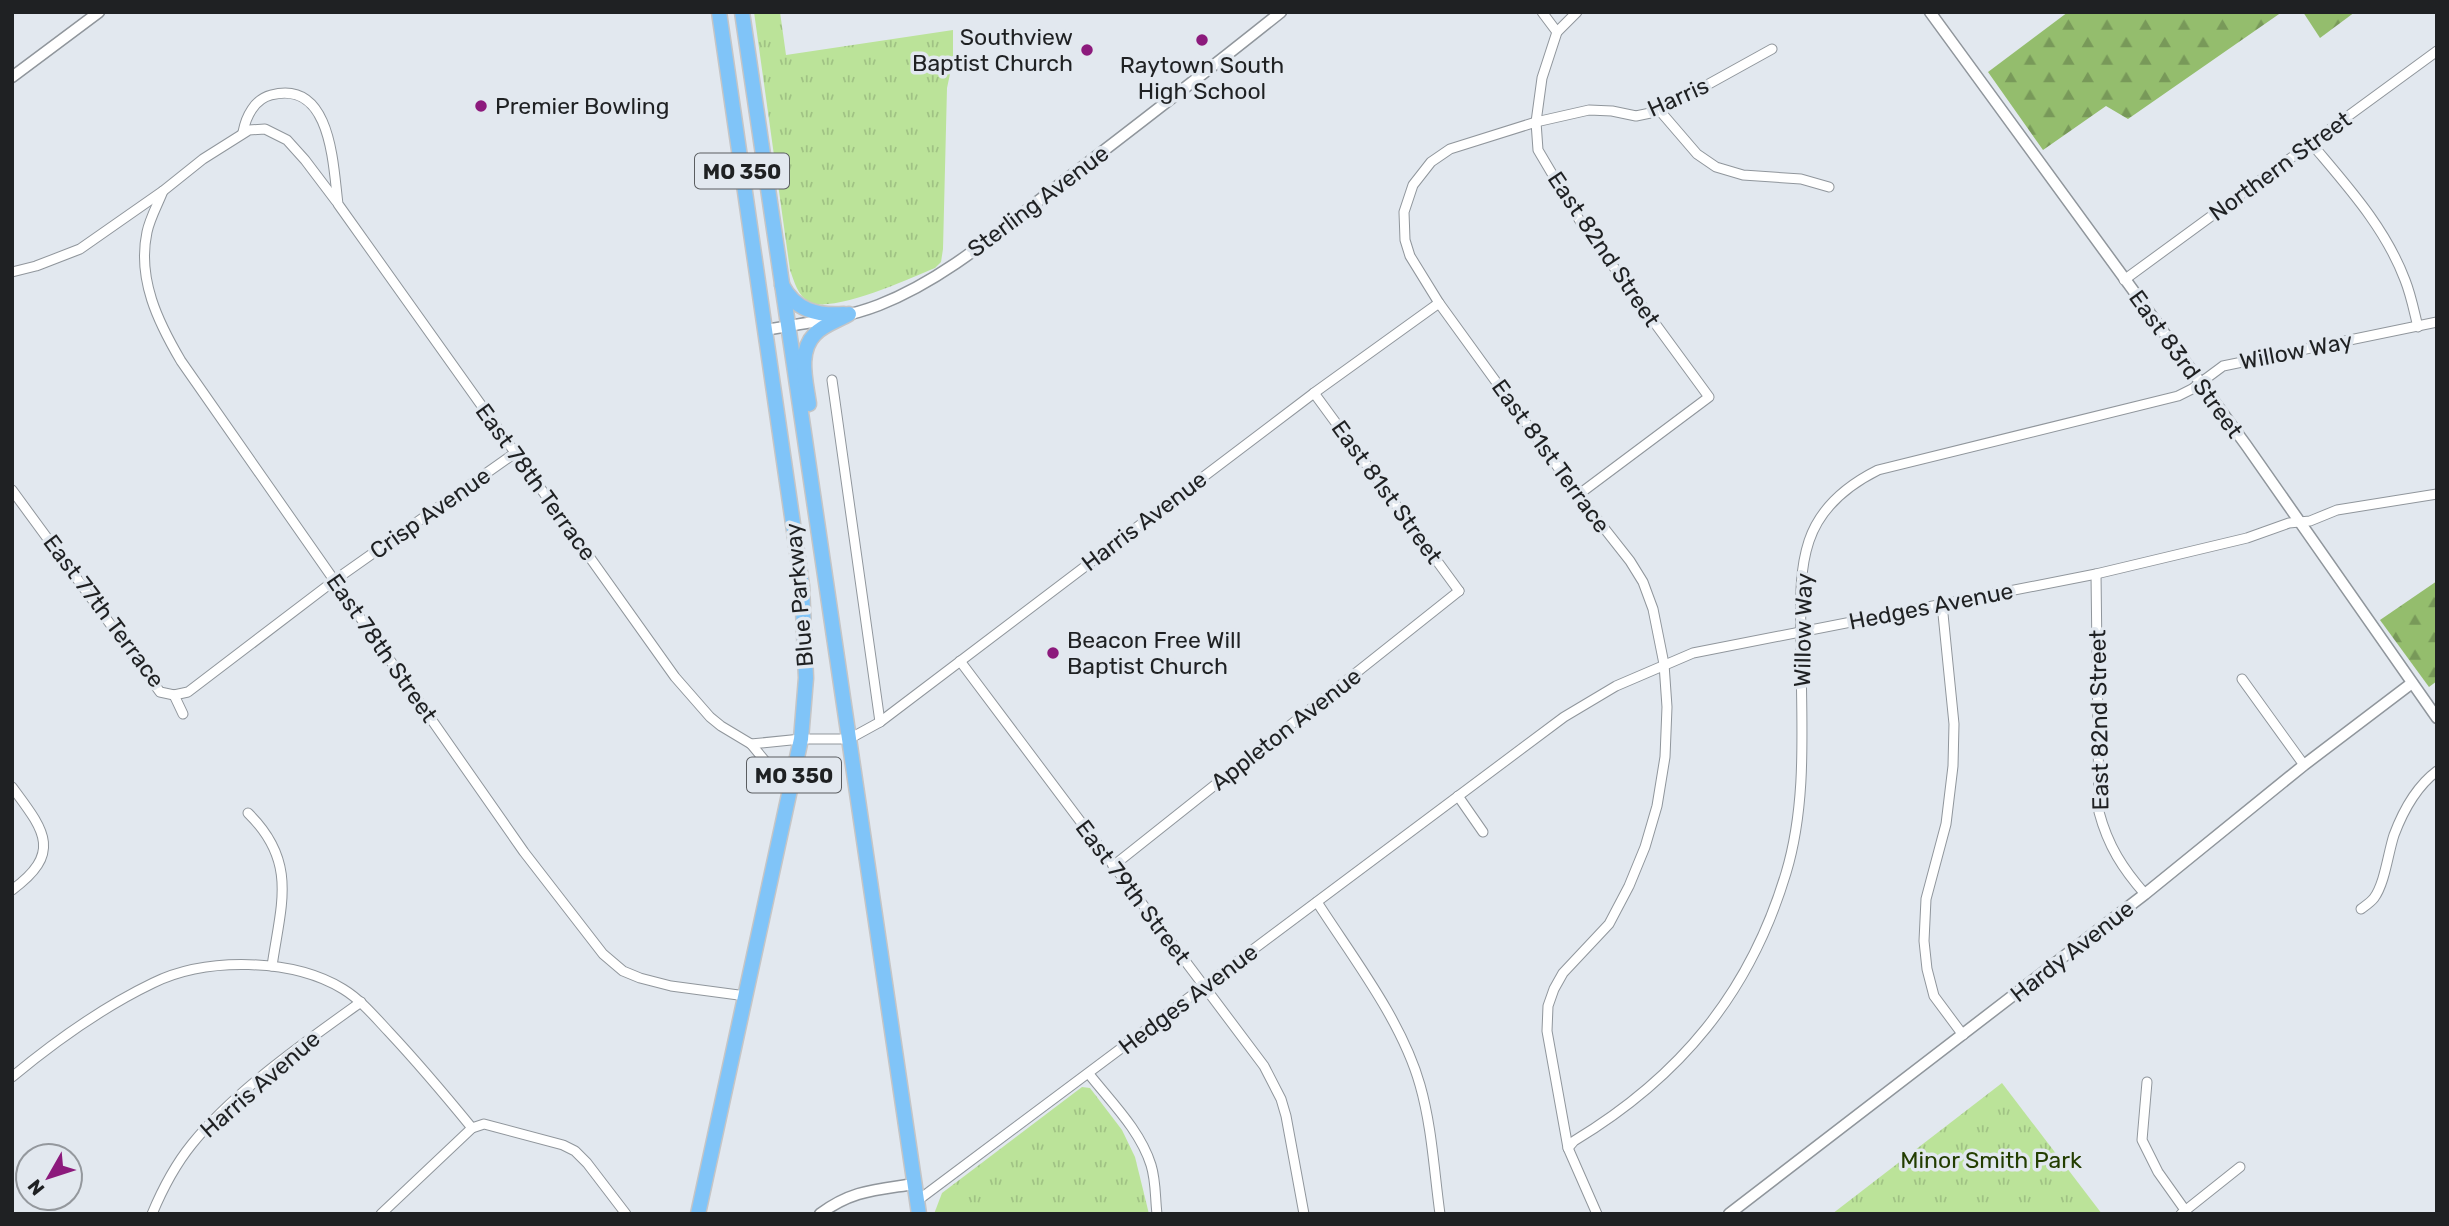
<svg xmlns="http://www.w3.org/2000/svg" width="2449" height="1226" viewBox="0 0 2449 1226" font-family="Rubik,sans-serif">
<defs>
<pattern id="grass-tufts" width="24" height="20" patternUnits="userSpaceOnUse" patternTransform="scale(1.75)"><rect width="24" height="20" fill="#bbe399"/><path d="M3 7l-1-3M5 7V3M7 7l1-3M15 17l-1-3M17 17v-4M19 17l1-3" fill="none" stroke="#a0c284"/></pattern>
<pattern id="forest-firs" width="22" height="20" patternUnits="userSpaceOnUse" patternTransform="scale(1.75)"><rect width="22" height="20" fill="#94bd6d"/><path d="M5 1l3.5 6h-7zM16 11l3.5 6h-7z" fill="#789959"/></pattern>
</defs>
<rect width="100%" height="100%" fill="#e2e8ef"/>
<g fill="url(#grass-tufts)">
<path d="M754 12H780L786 55 953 30V60L947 88 943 249 941 262 935 268C911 278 832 314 809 302 798 296 794 281 790 270Z"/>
<polygon points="2002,1083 2102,1214 1832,1214"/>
<polygon points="1082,1087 1090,1088 1122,1130 1135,1157 1149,1214 934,1214 942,1193"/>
</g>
<g fill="url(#forest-firs)">
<polygon points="2068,12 2282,12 2128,119 2106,106 2043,150 1988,72"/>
<polygon points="2303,12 2355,12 2320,38"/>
<polygon points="2437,581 2437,681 2429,687 2380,620"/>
</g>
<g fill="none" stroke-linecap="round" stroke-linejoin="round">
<g stroke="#90969c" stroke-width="11">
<g id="minor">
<polyline points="1542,12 1557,32"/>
<polyline points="1577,12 1557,32 1542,78 1536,122 1538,150 1580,221 1709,397 1578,495"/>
<polyline points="1660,111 1697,154 1716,167 1743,175 1801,179 1829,187"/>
<path d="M243 132C246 116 255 99 271 95 332 79 333 166 338 204L675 677 710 717 721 726 751 744 790 791"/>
<path d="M2311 143C2347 186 2385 227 2405 280 2411 295 2414 311 2418 327"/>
<path d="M163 191C158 204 150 218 147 232 137 279 158 322 181 361L524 852 603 954 623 971 640 978 671 986 746 996"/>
<polyline points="12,272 36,266 80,249 163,191 203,159 249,130 265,129 287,140 305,160 336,201"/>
<polyline points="2124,280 2437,51"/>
<polyline points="832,380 880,722"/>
<polyline points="1314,393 1459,591"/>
<polyline points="12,490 160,692 174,695 188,692 335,580 515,453"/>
<path d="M2096 574 2099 812C2108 846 2123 869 2145 894"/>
<polyline points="1942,604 1954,724 1953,766 1946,824 1926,899 1924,941 1927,969 1934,996 1963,1035"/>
<polyline points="960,661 1264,1066 1281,1099 1286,1116 1304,1214"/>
<polyline points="2242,679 2304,765"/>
<polyline points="174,695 183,714"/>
<polyline points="751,744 801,739 849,739 880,722 1314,393 1439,303"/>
<path d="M12 787C43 829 64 852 12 890"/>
<polyline points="1458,796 1483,832"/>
<path d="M248 813C298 862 281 904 272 966"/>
<polyline points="1113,866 1459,591"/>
<path d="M1317 902C1353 958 1402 1021 1420 1085 1432 1127 1434 1171 1440 1214"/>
<path d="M2361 909C2365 906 2371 902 2374 898 2385 883 2388 853 2394 835 2403 811 2417 786 2437 771"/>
<path d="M1089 1074C1111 1102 1140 1130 1151 1165 1156 1181 1155 1197 1157 1214"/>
<path d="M12 1077C53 1043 105 1006 153 983 206 957 292 958 343 989 361 1000 375 1017 389 1032 418 1063 445 1095 472 1128"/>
<polyline points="2147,1082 2142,1140 2158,1172 2185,1210"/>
<path d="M1568 1148 1574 1141C1680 1077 1750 993 1786 873 1808 800 1801 721 1801 646 1801 611 1798 574 1809 541 1820 508 1848 485 1878 470L2178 396 2192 389 2223 366 2437 322"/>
<polyline points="917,1201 1564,717 1616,686 1693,653 2096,574 2247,538 2289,523 2310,521 2337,510 2437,494"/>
<path d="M152 1214C162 1190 175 1165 192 1144 235 1091 305 1042 361 1002"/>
<polyline points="381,1214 472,1128 484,1124 563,1145 575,1151 587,1163 626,1214"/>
<polyline points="1597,1214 1568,1148 1547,1031 1548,1006 1554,989 1563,973 1609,924 1629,886 1645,847 1657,806 1665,757 1667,707 1664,664 1653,609 1643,582 1630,561 1578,495 1439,303 1410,256 1405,240 1404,212 1413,185 1431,162 1450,149 1536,122 1589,110 1612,111 1636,116 1660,111 1772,49"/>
<polyline points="2181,1214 2240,1167"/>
</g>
</g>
<g stroke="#90969c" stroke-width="13">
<g id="tertiary">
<polyline points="1930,12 2246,445 2437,718"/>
<polyline points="12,77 99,12"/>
<path d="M765 330C803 323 843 319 879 305 945 279 999 231 1055 188 1131 130 1206 72 1281 12"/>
<path d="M820 1214C852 1190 876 1190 914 1184"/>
<polyline points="1729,1214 2145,894 2304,765 2412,683"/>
</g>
</g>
<g stroke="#c5c5c6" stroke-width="17">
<g id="trunk">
<polyline points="742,12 919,1214"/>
<path d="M782 285C795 310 817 316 844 314"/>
<path d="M809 404C806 382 797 352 815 334 823 325 839 320 849 314"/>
<polyline points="698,1214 801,739 806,678 802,586 719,12"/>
</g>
</g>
<use href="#minor" stroke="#fff" stroke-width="9"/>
<use href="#tertiary" stroke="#fff" stroke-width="10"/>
<use href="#trunk" stroke="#80c4f8" stroke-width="14"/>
</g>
<g fill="#8c1a7c" stroke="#e2e8ef" stroke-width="2.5">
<circle cx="1202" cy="40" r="7"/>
<circle cx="1087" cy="50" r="7"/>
<circle cx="481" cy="106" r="7"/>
<circle cx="1053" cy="653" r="7"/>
</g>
<g text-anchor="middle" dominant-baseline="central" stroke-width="7" stroke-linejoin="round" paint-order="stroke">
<g fill="#e2e8ef" stroke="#5a5d60" stroke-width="2">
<rect x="695" y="153.5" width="94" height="35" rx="5"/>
<rect x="747" y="757.5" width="94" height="35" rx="5"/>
</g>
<g font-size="21" font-weight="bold" fill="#1f2123">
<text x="742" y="171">MO 350</text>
<text x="794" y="775">MO 350</text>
</g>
<g font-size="23" fill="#1f2123" stroke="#e2e8ef" text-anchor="start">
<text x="1073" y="37" text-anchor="end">Southview<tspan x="1073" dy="26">Baptist Church</tspan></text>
<text x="1202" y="65" text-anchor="middle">Raytown South<tspan x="1202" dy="26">High School</tspan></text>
<text x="495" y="106">Premier Bowling</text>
<text x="1067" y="640">Beacon Free Will<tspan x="1067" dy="26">Baptist Church</tspan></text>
</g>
<g font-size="23" fill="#1f2123" stroke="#e2e8ef">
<text transform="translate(1678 97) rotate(-24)">Harris</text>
<text transform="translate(2280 166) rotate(-36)">Northern Street</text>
<text transform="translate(1038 201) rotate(-37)">Sterling Avenue</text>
<text transform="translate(1604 249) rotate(56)">East 82nd Street</text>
<text transform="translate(2296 351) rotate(-11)">Willow Way</text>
<text transform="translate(2186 364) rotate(54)">East 83rd Street</text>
<text transform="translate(1551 456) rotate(54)">East 81st Terrace</text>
<text transform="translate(536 482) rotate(54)">East 78th Terrace</text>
<text transform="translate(1387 492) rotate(54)">East 81st Street</text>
<text transform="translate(430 513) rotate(-35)">Crisp Avenue</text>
<text transform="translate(1144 521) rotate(-37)">Harris Avenue</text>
<text transform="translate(799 595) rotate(-95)">Blue Parkway</text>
<text transform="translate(1931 606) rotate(-11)">Hedges Avenue</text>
<text transform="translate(104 611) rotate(53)">East 77th Terrace</text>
<text transform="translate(1803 630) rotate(-89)">Willow Way</text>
<text transform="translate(382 648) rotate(55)">East 78th Street</text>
<text transform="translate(2099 720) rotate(-91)">East 82nd Street</text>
<text transform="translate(1286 729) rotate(-38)">Appleton Avenue</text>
<text transform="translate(1133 892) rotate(53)">East 79th Street</text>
<text transform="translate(2072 951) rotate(-38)">Hardy Avenue</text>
<text transform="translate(1188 999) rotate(-37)">Hedges Avenue</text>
<text transform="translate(260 1084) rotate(-41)">Harris Avenue</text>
</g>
<g font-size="23" fill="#233d01" stroke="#e2e8ef">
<text x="1991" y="1160">Minor Smith Park</text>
</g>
</g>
<rect width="2449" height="1226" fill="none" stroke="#1f2123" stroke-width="28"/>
<g transform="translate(49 1177) rotate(231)"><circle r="33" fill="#e2e8ef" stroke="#94989d" stroke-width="2"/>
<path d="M0-5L12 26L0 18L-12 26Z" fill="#8c1a7c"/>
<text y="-10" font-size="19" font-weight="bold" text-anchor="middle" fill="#1f2123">N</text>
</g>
</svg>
